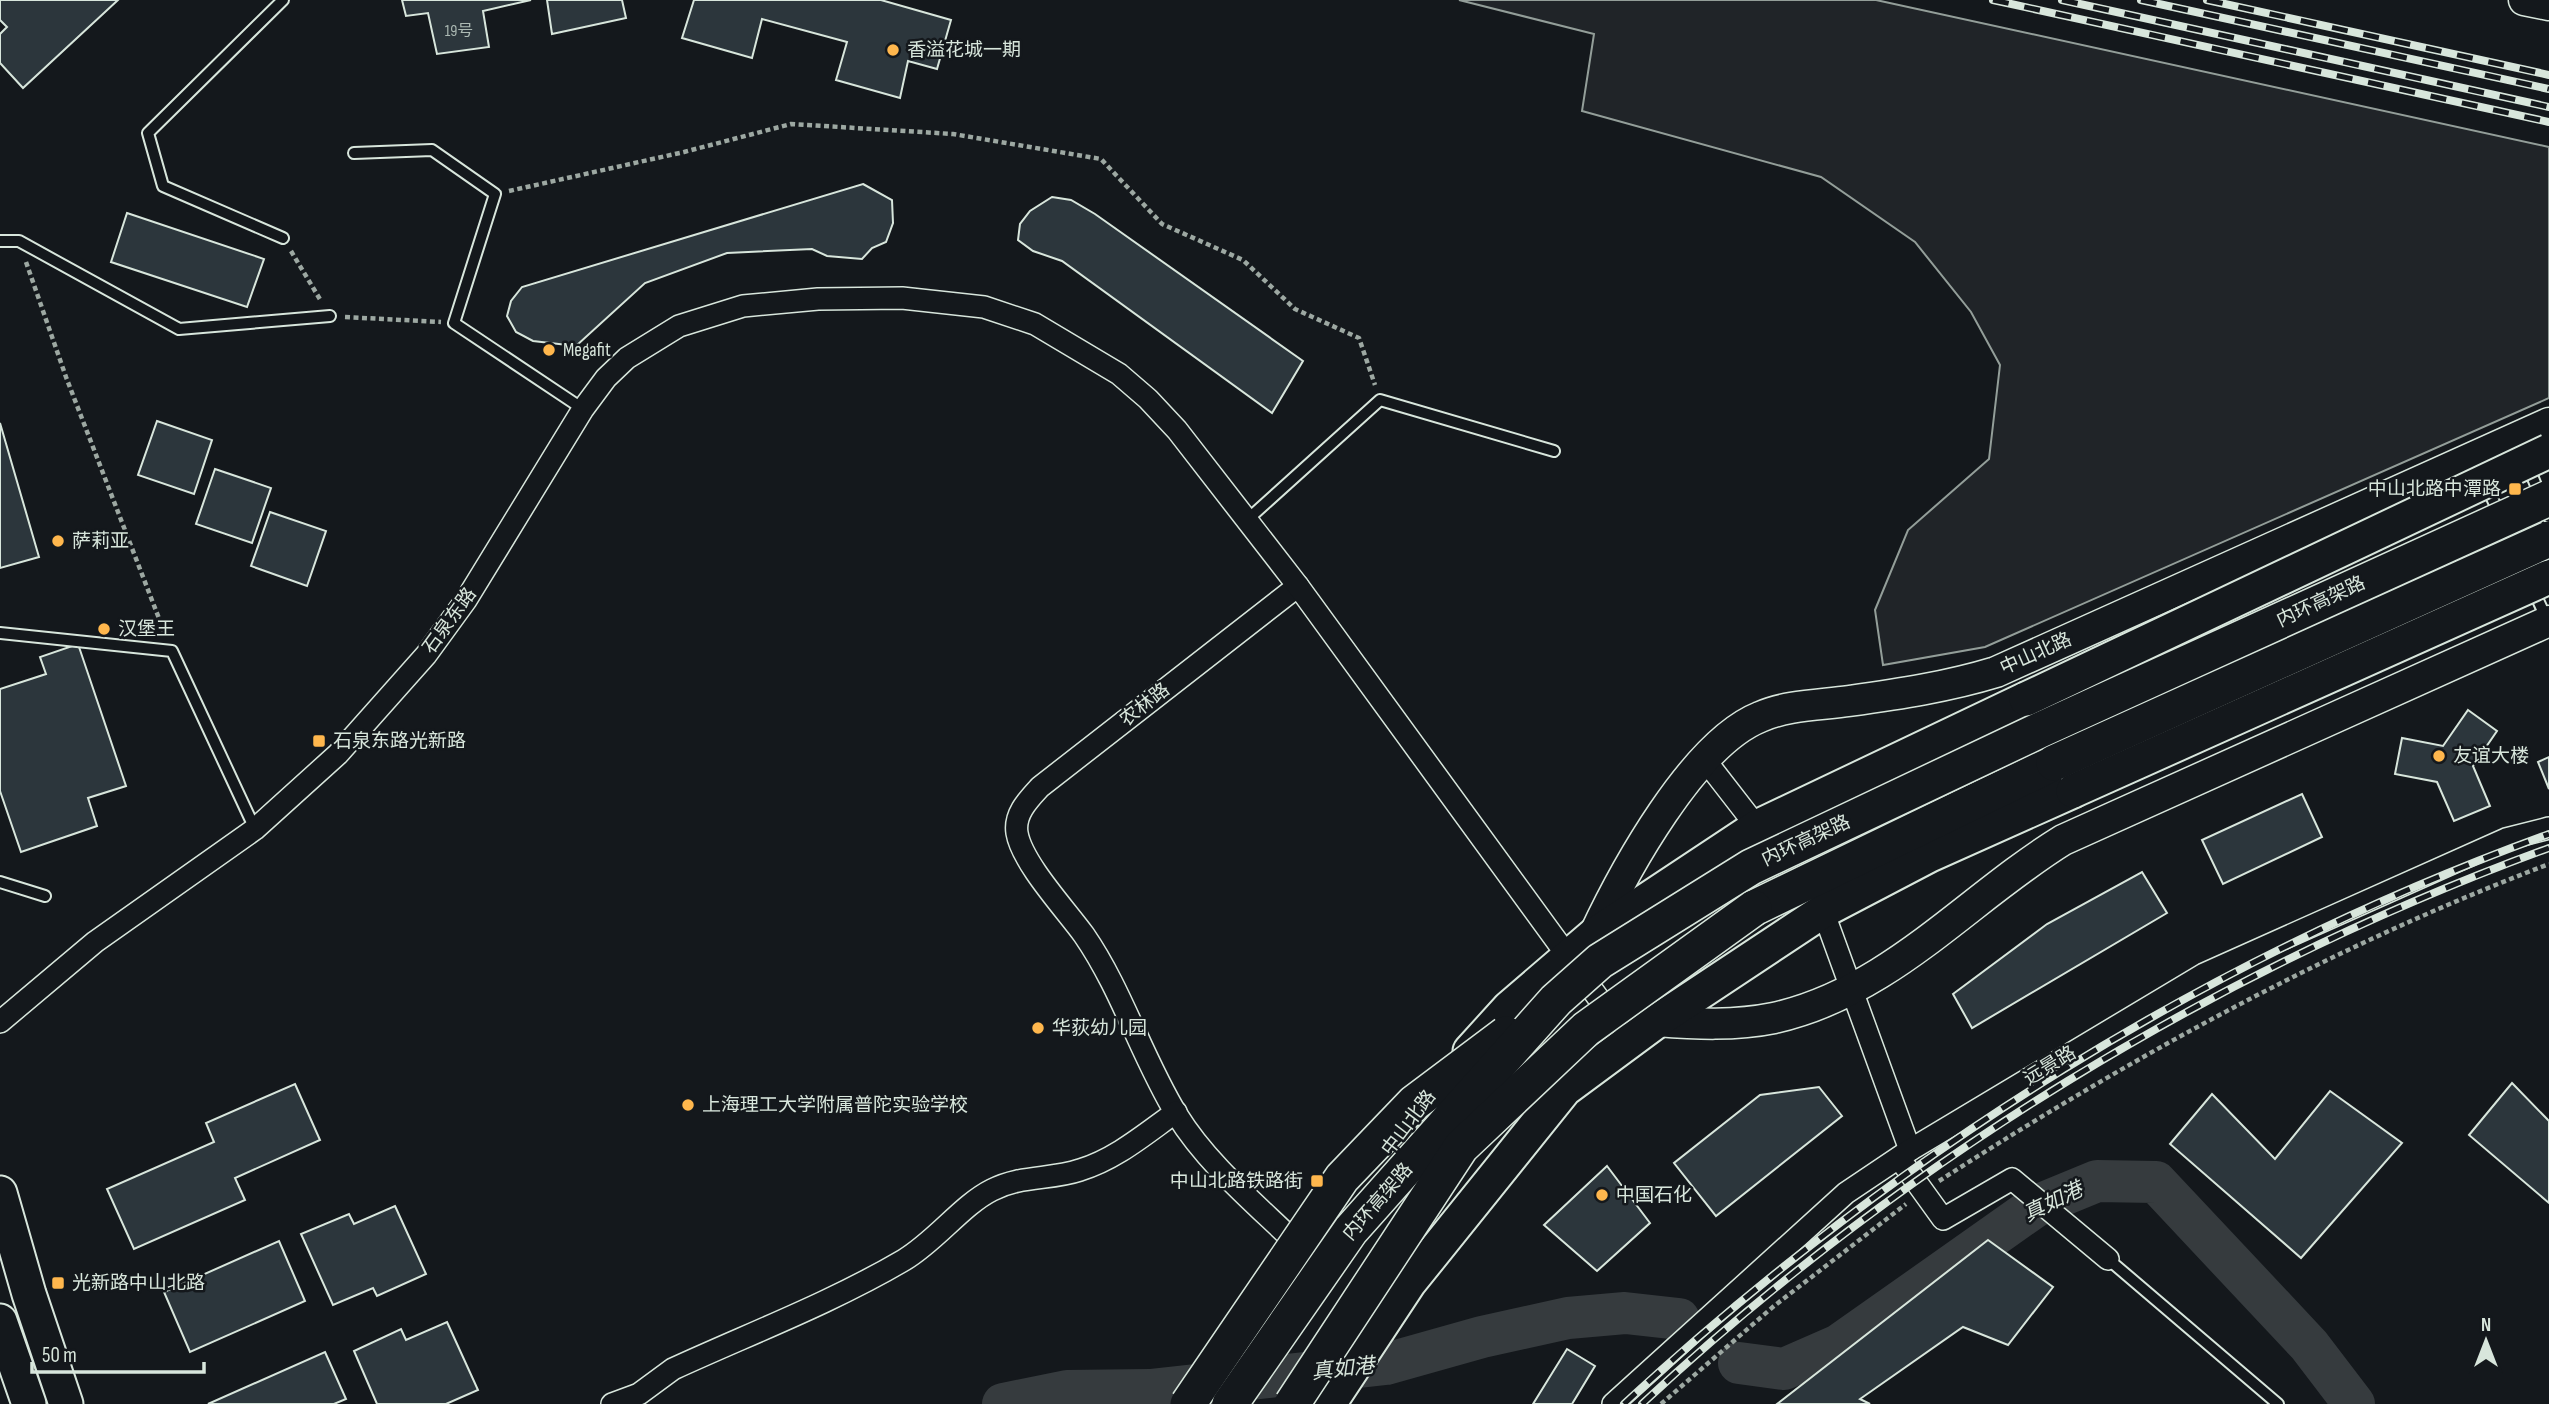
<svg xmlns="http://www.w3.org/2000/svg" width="2549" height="1404" viewBox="0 0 2549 1404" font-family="'Sofia Sans Condensed','Noto Sans SC',sans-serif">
<rect width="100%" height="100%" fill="#14181c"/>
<polygon fill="#202428" stroke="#939e99" stroke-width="2" points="1459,0 1876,0 2549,147 2549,398 1985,647 1883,665 1875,610 1908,530 1989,459 2000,365 1971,312 1915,242 1821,177 1582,111 1594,34"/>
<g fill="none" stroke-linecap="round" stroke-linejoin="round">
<g stroke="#363b3e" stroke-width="42">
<polyline points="1739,1363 1784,1369 1839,1345 2036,1206 2097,1181 2156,1182 2309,1345 2354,1404"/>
<polyline points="1003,1404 1067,1391 1150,1390 1386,1364 1482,1337 1568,1318 1625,1313 1679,1319"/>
</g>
</g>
<g fill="#2c363c" stroke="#d8e6dc" stroke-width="2">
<polygon points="0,0 118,0 23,88 0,63 0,34 7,27 0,20"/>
<polygon points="402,0 531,0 483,11 489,47 437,54 428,13 406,16"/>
<polygon points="547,0 622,0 626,18 552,34"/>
<polygon points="694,0 881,0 951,20 937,69 908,61 900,98 836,80 847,42 762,19 752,58 682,38"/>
<polygon points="863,184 892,200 893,223 886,242 872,248 862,259 827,256 812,249 727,253 645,283 576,346 533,341 516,332 507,316 511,301 522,287"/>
<polygon points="1052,197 1071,200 1095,214 1303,361 1272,413 1062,261 1033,251 1018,240 1020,224 1030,211"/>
<polygon points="127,213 264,259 247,307 111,262"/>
<polygon points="157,421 212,440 194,494 138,475"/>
<polygon points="0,423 39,557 0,568"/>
<polygon points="215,469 271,488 252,543 196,524"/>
<polygon points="270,512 326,531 307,586 251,566"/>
<polygon points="78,644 126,786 88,798 97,826 21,852 0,791 0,689 46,674 40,657"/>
<polygon points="2468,710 2497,731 2473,766 2490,806 2454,821 2437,782 2395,774 2402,738 2443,746"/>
<polygon points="2549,757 2549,789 2538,762"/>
<polygon points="2302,794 2322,837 2223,884 2202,840"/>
<polygon points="2142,872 2167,913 1972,1028 1953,994 2047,924"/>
<polygon points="2512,1083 2549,1121 2549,1203 2469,1135"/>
<polygon points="295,1084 320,1140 235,1178 245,1200 134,1249 107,1189 214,1142 206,1123"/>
<polygon points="1819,1087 1842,1116 1716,1216 1674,1163 1760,1095"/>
<polygon points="2330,1091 2402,1143 2301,1258 2170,1144 2212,1094 2275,1159"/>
<polygon points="1607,1166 1650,1223 1597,1271 1544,1225"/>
<polygon points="395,1206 426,1274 377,1296 373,1288 333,1305 301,1234 349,1214 354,1224"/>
<polygon points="1988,1240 2053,1287 2008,1345 1963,1327 1860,1399 1870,1404 1777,1404"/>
<polygon points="279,1241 305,1301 190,1352 164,1292"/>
<polygon points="447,1322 478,1390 446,1404 377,1404 354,1351 401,1329 406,1340"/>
<polygon points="1567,1349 1595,1366 1572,1404 1533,1404"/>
<polygon points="325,1352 346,1399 334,1404 208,1404"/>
</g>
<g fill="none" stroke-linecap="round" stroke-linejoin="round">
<g stroke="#d8e6dc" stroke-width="14">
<g id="service">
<polyline points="283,0 148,133 163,186 283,238"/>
<polyline points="354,153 432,150 495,194 454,323 583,409"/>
<polyline points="0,241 19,241 179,329 330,316"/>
<polyline points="2528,466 2549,517"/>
<polyline points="2486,485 2516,550"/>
<polyline points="1247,520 1380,400 1554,451"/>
<polyline points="2532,587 2547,620"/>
<polyline points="0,633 172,651 255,829"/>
<polyline points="0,882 45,896"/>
<polyline points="2108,1259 2278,1404"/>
</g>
</g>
<g stroke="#d8e6dc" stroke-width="24">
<g id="minor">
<path d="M1298 586 1040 787C1028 800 1014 814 1017 833 1022 863 1066 910 1084 935 1122 990 1142 1058 1177 1115 1209 1167 1262 1209 1305 1252"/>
<polyline points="1705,760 1757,827"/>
<polyline points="1823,911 1910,1150"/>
<polyline points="0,1022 95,942 255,829 338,754 426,655 466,600 583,409 606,378 627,358 679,326 743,306 818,299 902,298 984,307 1035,324 1119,374 1148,399 1177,430 1298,586 1615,1021"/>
<polyline points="1899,1158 1943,1219 2012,1179 2108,1259"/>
<path d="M612 1404 639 1394 673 1369C749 1334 831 1303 904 1260 936 1241 962 1205 992 1190 1021 1175 1050 1180 1080 1170 1116 1159 1145 1134 1176 1112"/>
<polyline points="1613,1404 1846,1193 1910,1150 2204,974 2506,839 2549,828"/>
</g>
</g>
<g stroke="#d8e6dc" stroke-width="33">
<g id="secondary">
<polyline points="2524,0 2549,5"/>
<path d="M1594 935C1624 871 1693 744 1760 717 1787 705 1820 705 1849 701 1899 694 1947 687 1996 672L2549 423"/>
<path d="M1657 1021C1695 1024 1735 1026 1774 1018 1890 992 1966 900 2063 840L2549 621"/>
</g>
</g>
<g stroke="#d8e6dc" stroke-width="37">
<g id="primary">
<polyline points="1470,1051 1509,1008 1594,935 1757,827 2026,699"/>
<polyline points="0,1193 29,1294 66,1404"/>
<polyline points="1274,1306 1402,1132"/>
<polyline points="0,1321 29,1404"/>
<polyline points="1329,1404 1409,1283 1565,1089 1657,1021 1823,911 1930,855 2073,791"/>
</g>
</g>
<g stroke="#d8e6dc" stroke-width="38">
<polyline id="trunk" points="1754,908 2054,763"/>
</g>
<g stroke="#9da8a2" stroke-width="4.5" stroke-dasharray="5 3.5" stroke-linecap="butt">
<polyline points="509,191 684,152 791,124 953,134 1101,159 1162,224 1243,260 1295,309 1359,338 1375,385"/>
<polyline points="291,251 321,301"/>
<polyline points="26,262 66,377 165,634"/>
<polyline points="345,317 441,322"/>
<path d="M1939 1181C2133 1056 2333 946 2549 864"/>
<polyline points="1661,1404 1774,1306 1906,1204"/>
</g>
<use href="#service" stroke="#14181c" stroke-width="10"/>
<use href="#minor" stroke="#14181c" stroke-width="21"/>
<use href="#secondary" stroke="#14181c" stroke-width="30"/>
<use href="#primary" stroke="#14181c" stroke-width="33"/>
<use href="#trunk" stroke="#14181c" stroke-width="35"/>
<g stroke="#d8e6dc" stroke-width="8">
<g id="rail">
<polyline points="1993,0 2549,122"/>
<polyline points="2062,0 2549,107"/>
<polyline points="2141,0 2549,89"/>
<polyline points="2207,0 2549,75"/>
<path d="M1624 1404C1891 1157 2206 958 2549 834"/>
<path d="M1642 1404C1901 1163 2216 969 2549 848"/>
</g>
</g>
<use href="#rail" stroke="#14181c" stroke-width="5" stroke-dasharray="16" stroke-linecap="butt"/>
<g stroke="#d8e6dc" stroke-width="37" stroke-linecap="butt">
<g id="primary-bridge">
<polyline points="2026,699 2549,451"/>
<polyline points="2073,791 2549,577"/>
</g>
</g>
<g stroke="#d8e6dc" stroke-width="38" stroke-linecap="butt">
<g id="trunk-bridge">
<polyline points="2054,763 2549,539"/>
<polyline points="1188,1404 1342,1178 1414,1103 1506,1034"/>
<polyline points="1230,1404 1351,1230 1556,1000 1600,961 1751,867 2040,730 2549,498"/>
<polyline points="1292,1404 1461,1147 1586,1029 1754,908"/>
</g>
</g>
<use href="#primary-bridge" stroke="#14181c" stroke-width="33"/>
<use href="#trunk-bridge" stroke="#14181c" stroke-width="35"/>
</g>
<g fill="#ffb74d" stroke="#14181c" stroke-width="2.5">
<circle cx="893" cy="50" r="7"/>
<circle cx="549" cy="350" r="7"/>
<rect x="2508" y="482" width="14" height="14" rx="3.5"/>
<circle cx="58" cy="541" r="7"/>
<circle cx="104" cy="629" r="7"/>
<rect x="312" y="734" width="14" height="14" rx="3.5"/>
<circle cx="2439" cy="756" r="7"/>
<circle cx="1038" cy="1028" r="7"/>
<circle cx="688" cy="1105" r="7"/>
<rect x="1310" y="1174" width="14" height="14" rx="3.5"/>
<circle cx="1602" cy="1195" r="7"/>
<rect x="51" y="1276" width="14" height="14" rx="3.5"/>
</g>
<g text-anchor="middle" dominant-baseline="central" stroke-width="5" stroke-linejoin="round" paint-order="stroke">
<g font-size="16" fill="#adbab4">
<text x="459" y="31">19号</text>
</g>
<g font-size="19" fill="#d8e6dc" stroke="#14181c" text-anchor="start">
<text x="907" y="50">香溢花城一期</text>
<text x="563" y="350">Megafit</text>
<text x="2501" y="489" text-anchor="end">中山北路中潭路</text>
<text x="72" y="541">萨莉亚</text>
<text x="118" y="629">汉堡王</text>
<text x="333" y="741">石泉东路光新路</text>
<text x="2453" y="756">友谊大楼</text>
<text x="1052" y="1028">华荻幼儿园</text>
<text x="702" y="1105">上海理工大学附属普陀实验学校</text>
<text x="1303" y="1181" text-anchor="end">中山北路铁路街</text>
<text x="1616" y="1195">中国石化</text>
<text x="72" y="1283">光新路中山北路</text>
</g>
<g font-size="19" fill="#d8e6dc" stroke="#14181c">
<text transform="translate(2321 602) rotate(-25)">内环高架路</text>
<text transform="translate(450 621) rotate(-54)">石泉东路</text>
<text transform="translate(2036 654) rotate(-24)">中山北路</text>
<text transform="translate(1145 705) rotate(-38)">农林路</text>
<text transform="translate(1806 841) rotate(-25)">内环高架路</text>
<text transform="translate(2050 1066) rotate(-31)">远景路</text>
<text transform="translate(1409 1123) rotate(-53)">中山北路</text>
<text transform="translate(1378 1202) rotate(-49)">内环高架路</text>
</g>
<g font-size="21" font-style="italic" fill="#d8e6dc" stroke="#14181c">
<text transform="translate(2053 1202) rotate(-26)">真如港</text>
<text transform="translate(1343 1369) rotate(-6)">真如港</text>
</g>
</g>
<g transform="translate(2486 1341)" stroke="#14181c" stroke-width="5" paint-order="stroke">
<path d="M0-5L12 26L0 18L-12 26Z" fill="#d8e6dc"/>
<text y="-10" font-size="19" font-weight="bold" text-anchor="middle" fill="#d8e6dc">N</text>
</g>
<path d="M32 1362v10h172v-10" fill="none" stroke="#d8e6dc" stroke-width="3.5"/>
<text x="42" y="1362" font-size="21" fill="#d8e6dc" stroke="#14181c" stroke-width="5" paint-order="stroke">50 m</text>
</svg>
